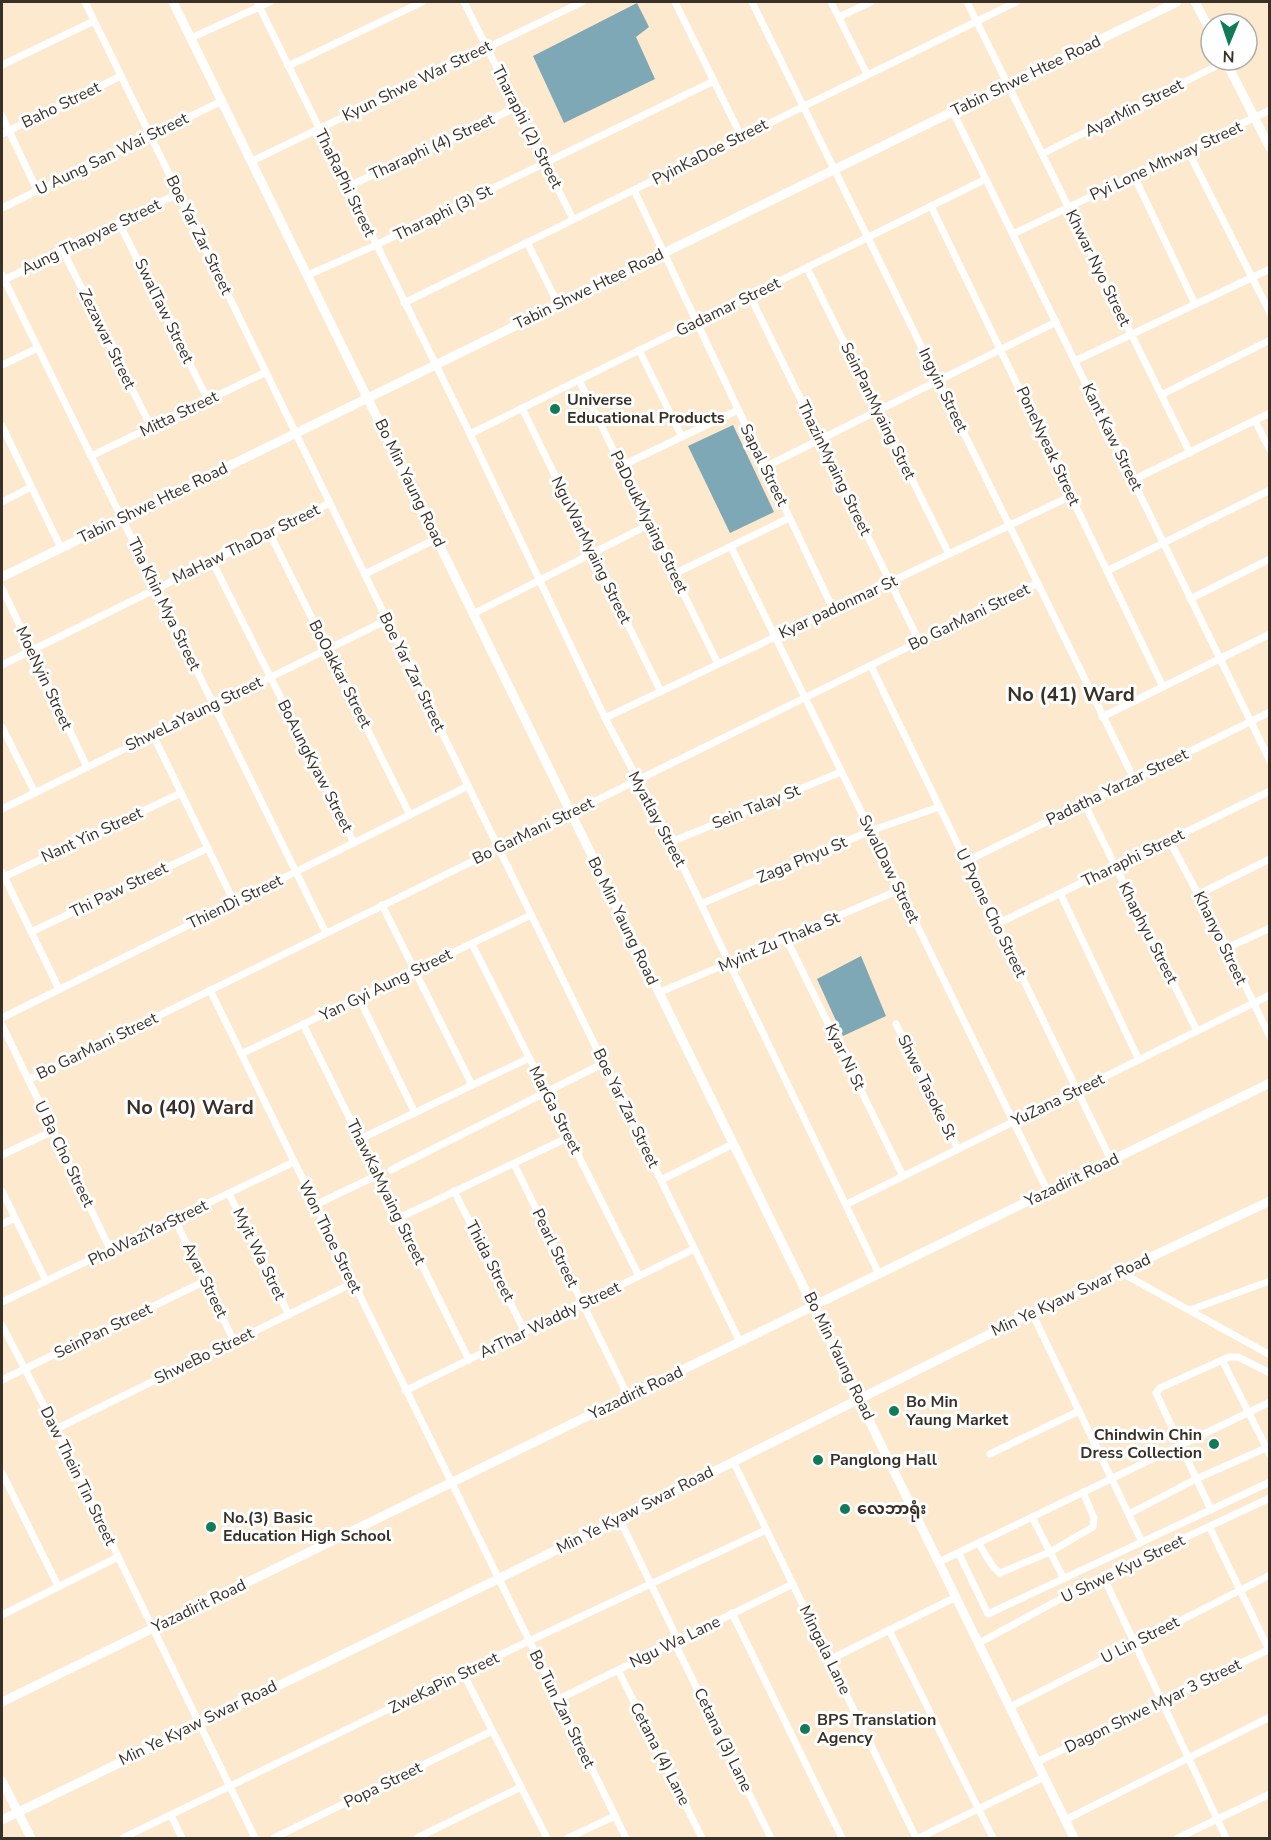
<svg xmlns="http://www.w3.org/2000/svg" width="1271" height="1840" viewBox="0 0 1271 1840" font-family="'Nunito Sans','Noto Sans Myanmar',sans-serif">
<rect width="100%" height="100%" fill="#fde9ce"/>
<g fill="#7fa8b6">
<polygon points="637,3 649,27 636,37 655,79 564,123 533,56"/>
<polygon points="733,425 774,512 730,533 688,446"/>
<polygon points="861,956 886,1016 843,1036 817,979"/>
</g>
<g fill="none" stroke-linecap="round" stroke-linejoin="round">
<g stroke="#fff" stroke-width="7">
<polyline points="85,2 740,1342"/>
<polyline points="257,2 470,434 605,718 671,842 879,1274"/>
<polyline points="464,2 573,219"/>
<polyline points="675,2 741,136"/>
<polyline points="752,2 1134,779"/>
<polyline points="831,2 867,74"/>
<polyline points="967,2 1190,453"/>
<polyline points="839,17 871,2"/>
<polyline points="191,38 270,2"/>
<polyline points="2,65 94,21"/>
<polyline points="288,66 422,2"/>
<polyline points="953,112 1270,761"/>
<polyline points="2,116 37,190"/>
<polyline points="2,134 121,76"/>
<polyline points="1187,149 1270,313"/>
<polyline points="1042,154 1226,61"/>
<polyline points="252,161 582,2"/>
<polyline points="1134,176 1195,304"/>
<polyline points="347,187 517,107"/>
<polyline points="634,190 833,609"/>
<polyline points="931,206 1163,687"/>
<polyline points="2,208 222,101"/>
<polyline points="119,223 208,400"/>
<polyline points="1013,234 1270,110"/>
<polyline points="527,242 558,304"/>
<polyline points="63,251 151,427"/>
<polyline points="807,268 949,554"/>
<polyline points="2,275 326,933"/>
<polyline points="308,275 376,245 714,81"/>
<polyline points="4,280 179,193"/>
<polyline points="750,296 919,641"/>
<polyline points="404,303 1016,2"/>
<polyline points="639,350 682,437"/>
<polyline points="1075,361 1270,269"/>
<polyline points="2,365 38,348"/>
<polyline points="579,380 718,664"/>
<polyline points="1161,395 1270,340"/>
<polyline points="522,408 661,692"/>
<polyline points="1255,421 1270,450"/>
<polyline points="2,426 61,548"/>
<polyline points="470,434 986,179"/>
<polyline points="91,456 266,372"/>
<polyline points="621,466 738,410"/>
<polyline points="765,467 1056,322"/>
<polyline points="1133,480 1270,413"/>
<polyline points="2,502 31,487"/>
<polyline points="269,532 410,815"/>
<polyline points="731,547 1048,1192"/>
<polyline points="212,561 354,843"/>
<polyline points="1107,571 1270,490"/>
<polyline points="365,574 438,538"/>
<polyline points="674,574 789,518"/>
<polyline points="2,588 87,767"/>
<polyline points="1190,599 1270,559"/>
<polyline points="473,614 650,524"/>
<polyline points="2,665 330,503"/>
<polyline points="871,666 1111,1160"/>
<polyline points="1102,717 1270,634"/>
<polyline points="605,718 1071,496"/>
<polyline points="2,727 35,793"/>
<polyline points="153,735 234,902"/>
<polyline points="1084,803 1197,1031"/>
<polyline points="2,809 387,620"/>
<polyline points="1169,840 1227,948 1270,1037"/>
<polyline points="671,842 841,772"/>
<polyline points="965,862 1270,712"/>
<polyline points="2,872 59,989"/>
<polyline points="4,877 181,793"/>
<polyline points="1060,893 1139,1060"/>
<polyline points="1199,894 1270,859"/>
<polyline points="701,904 870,831 939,807"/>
<polyline points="382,905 472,1085"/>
<polyline points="997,924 1270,791"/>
<polyline points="31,932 208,848"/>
<polyline points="786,938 903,1176"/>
<polyline points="472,944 639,1276"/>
<polyline points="1227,948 1270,928"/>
<polyline points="210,990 626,1838"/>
<polyline points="658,993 899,890"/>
<polyline points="359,998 415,1113"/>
<polyline points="2,1018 468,786"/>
<polyline points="303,1024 469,1360"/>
<polyline points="896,1024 958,1149"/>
<polyline points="2,1025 111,1251"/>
<polyline points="241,1054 531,915"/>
<polyline points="28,1080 1038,583"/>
<polyline points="360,1139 529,1058"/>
<polyline points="2,1155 53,1131"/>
<polyline points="514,1164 628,1396"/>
<polyline points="391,1170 604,1063"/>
<polyline points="661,1180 733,1144"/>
<polyline points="2,1191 46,1281"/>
<polyline points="454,1191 525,1332"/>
<polyline points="229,1194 289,1315"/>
<polyline points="847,1204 1270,995"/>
<polyline points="315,1205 378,1175"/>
<polyline points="399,1218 569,1137"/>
<polyline points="175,1220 234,1341"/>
<polyline points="2,1224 15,1218"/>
<polyline points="1120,1272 1270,1355"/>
<polyline points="2,1302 294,1162"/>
<polyline points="1190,1310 1270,1281"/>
<polyline points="1032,1313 1142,1542"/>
<polyline points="2,1325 56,1429 255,1838"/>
<polyline points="1222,1360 1270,1455"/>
<polyline points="2,1380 205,1281"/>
<polyline points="405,1391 694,1249"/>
<polyline points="56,1429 353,1283"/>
<polyline points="990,1454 1079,1411"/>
<polyline points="733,1461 916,1838"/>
<polyline points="2,1473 58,1586"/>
<polyline points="1211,1510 1156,1393 1160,1388 1229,1357 1238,1357 1270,1373"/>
<polyline points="1129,1514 1196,1479 1266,1448"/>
<polyline points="1032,1517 1064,1579"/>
<polyline points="619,1518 678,1640"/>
<polyline points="1210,1528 1270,1652"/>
<polyline points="979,1544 993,1567 1000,1573 1050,1552 1093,1527 1094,1518 1083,1492"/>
<polyline points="959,1554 988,1614 1270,1482"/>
<polyline points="939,1562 1270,1402"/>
<polyline points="1103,1576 1226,1838"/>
<polyline points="732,1613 842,1838"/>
<polyline points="2,1615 118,1557"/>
<polyline points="889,1630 993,1838"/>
<polyline points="674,1642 771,1838"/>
<polyline points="979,1643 1103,1576 1270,1498"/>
<polyline points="829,1660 956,1597"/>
<polyline points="618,1670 702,1838"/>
<polyline points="464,1675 547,1838"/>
<polyline points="557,1700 793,1584"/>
<polyline points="1010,1707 1270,1575"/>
<polyline points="1037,1762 1268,1650"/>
<polyline points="171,1815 182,1838"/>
<polyline points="1065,1820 1270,1717"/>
<polyline points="123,1838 529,1641 766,1530"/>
<polyline points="274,1838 492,1731"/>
<polyline points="417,1838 521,1787"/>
<polyline points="568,1838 615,1816"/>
<polyline points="919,1838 1044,1777"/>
<polyline points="1178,1838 1270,1794"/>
</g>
<g stroke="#fff" stroke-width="9">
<polyline points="173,2 1074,1838"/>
<polyline points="1195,2 1211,32"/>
<polyline points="1225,60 1270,148"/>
<polyline points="2,577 1177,2"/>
<polyline points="2,1702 1270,1083"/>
<polyline points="2,1781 31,1838"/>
<polyline points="2,1820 498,1579 1032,1313 1270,1201"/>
</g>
</g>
<g fill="#107c57" stroke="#fff" stroke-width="2">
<circle cx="555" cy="409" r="6"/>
<circle cx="894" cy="1411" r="6"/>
<circle cx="1214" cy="1444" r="6"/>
<circle cx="818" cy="1460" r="6"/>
<circle cx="845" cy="1509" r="6"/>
<circle cx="211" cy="1527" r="6"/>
<circle cx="805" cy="1729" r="6"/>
</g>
<g text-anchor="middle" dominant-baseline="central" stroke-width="6" stroke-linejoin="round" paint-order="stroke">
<g font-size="16" fill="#393127" stroke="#fff">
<text transform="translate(1026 76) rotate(-26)">Tabin Shwe Htee Road</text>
<text transform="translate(417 81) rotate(-26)">Kyun Shwe War Street</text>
<text transform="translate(61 105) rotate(-26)">Baho Street</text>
<text transform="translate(1134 108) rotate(-27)">AyarMin Street</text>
<text transform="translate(527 127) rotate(63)">Tharaphi (2) Street</text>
<text transform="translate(432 147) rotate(-25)">Tharaphi (4) Street</text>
<text transform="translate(710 152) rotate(-27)">PyinKaDoe Street</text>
<text transform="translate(112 154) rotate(-26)">U Aung San Wai Street</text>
<text transform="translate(1166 161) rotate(-25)">Pyi Lone Mhway Street</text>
<text transform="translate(345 183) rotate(64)">ThaRaPhi Street</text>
<text transform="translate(443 213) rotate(-26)">Tharaphi (3) St</text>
<text transform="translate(199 235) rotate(64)">Boe Yar Zar Street</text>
<text transform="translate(91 237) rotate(-26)">Aung Thapyae Street</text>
<text transform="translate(1098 268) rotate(64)">Khwar Nyo Street</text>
<text transform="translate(589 289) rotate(-26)">Tabin Shwe Htee Road</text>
<text transform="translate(728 307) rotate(-26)">Gadamar Street</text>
<text transform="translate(164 311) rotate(64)">SwalTaw Street</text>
<text transform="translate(107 339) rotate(64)">Zezawar Street</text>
<text transform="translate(943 390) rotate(64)">Ingyin Street</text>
<text transform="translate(878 411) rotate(64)">SeinPanMyaing Stret</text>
<text transform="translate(179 414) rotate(-26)">Mitta Street</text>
<text transform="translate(1112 437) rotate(64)">Kant Kaw Street</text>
<text transform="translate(1048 446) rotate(65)">PoneNyeak Street</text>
<text transform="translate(764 465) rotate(64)">Sapal Street</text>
<text transform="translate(834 468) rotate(64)">ThazinMyaing Street</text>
<text transform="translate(410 483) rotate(64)">Bo Min Yaung Road</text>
<text transform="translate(153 503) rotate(-26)">Tabin Shwe Htee Road</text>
<text transform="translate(649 522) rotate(64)">PaDoukMyaing Street</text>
<text transform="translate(246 544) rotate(-26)">MaHaw ThaDar Street</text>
<text transform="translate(591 550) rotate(64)">NguWarMyaing Street</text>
<text transform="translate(164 604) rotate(64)">Tha Khin Mya Street</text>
<text transform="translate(838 607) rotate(-25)">Kyar padonmar St</text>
<text transform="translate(969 617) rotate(-26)">Bo GarMani Street</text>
<text transform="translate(412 672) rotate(64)">Boe Yar Zar Street</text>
<text transform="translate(340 674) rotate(63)">BoOakkar Street</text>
<text transform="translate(44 678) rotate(65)">MoeNyin Street</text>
<text transform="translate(194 714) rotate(-26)">ShweLaYaung Street</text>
<text transform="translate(315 766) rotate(63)">BoAungKyaw Street</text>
<text transform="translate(1117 787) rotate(-26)">Padatha Yarzar Street</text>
<text transform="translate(756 807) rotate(-22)">Sein Talay St</text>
<text transform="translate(657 819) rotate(62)">Myatlay Street</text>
<text transform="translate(533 831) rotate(-26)">Bo GarMani Street</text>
<text transform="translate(92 835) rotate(-25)">Nant Yin Street</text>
<text transform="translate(1133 858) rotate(-26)">Tharaphi Street</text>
<text transform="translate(802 860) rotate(-23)">Zaga Phyu St</text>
<text transform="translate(889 869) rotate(64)">SwalDaw Street</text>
<text transform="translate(119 890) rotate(-26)">Thi Paw Street</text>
<text transform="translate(235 902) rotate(-26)">ThienDi Street</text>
<text transform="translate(991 913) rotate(64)">U Pyone Cho Street</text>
<text transform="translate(623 921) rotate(64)">Bo Min Yaung Road</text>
<text transform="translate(1148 933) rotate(63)">Khaphyu Street</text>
<text transform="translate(1220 938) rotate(64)">Khanyo Street</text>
<text transform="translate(779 942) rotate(-23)">Myint Zu Thaka St</text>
<text transform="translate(386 985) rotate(-26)">Yan Gyi Aung Street</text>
<text transform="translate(97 1046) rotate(-26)">Bo GarMani Street</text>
<text transform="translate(845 1057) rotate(64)">Kyar Ni St</text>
<text transform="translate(927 1087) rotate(64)">Shwe Tasoke St</text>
<text transform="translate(1058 1100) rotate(-26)">YuZana Street</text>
<text transform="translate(626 1108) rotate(64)">Boe Yar Zar Street</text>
<text transform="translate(555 1110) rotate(63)">MarGa Street</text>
<text transform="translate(64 1154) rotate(64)">U Ba Cho Street</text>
<text transform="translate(1072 1180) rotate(-26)">Yazadirit Road</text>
<text transform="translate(386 1192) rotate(64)">ThawKaMyaing Street</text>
<text transform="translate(148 1233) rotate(-26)">PhoWaziYarStreet</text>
<text transform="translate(330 1237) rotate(64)">Won Thoe Street</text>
<text transform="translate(555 1248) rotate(64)">Pearl Street</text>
<text transform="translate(259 1254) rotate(64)">Myit Wa Stret</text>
<text transform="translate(490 1261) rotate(63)">Thida Street</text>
<text transform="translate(205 1280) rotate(64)">Ayar Street</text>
<text transform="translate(1071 1295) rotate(-25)">Min Ye Kyaw Swar Road</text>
<text transform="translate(550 1320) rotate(-26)">ArThar Waddy Street</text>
<text transform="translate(103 1331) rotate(-26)">SeinPan Street</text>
<text transform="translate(204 1356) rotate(-26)">ShweBo Street</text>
<text transform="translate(839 1356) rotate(64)">Bo Min Yaung Road</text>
<text transform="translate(636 1393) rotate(-26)">Yazadirit Road</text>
<text transform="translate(78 1476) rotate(64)">Daw Thein Tin Street</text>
<text transform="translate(635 1510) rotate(-27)">Min Ye Kyaw Swar Road</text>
<text transform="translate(1123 1569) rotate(-26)">U Shwe Kyu Street</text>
<text transform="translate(199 1606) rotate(-26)">Yazadirit Road</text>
<text transform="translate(1140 1640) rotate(-27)">U Lin Street</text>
<text transform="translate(675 1642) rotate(-26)">Ngu Wa Lane</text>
<text transform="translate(825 1650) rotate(64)">Mingala Lane</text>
<text transform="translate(444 1683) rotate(-26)">ZweKaPin Street</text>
<text transform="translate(1153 1706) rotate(-26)">Dagon Shwe Myar 3 Street</text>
<text transform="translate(562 1709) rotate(64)">Bo Tun Zan Street</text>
<text transform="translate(198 1723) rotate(-26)">Min Ye Kyaw Swar Road</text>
<text transform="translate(723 1740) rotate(64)">Cetana (3) Lane</text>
<text transform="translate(660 1754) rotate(63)">Cetana (4) Lane</text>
<text transform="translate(383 1785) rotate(-26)">Popa Street</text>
</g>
<g font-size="16" font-weight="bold" fill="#393127" stroke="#fff" text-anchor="start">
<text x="567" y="400">Universe<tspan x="567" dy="18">Educational Products</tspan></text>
<text x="906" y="1402">Bo Min<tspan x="906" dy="18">Yaung Market</tspan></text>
<text x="1202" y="1435" text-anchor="end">Chindwin Chin<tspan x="1202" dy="18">Dress Collection</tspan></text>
<text x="830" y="1460">Panglong Hall</text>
<text x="857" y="1509">လေဘာရုံး</text>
<text x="223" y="1518">No.(3) Basic<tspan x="223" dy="18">Education High School</tspan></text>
<text x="817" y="1720">BPS Translation<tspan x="817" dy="18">Agency</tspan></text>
</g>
<g font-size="20" font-weight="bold" fill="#393127" stroke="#fff">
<text x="1071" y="694">No (41) Ward</text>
<text x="190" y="1107">No (40) Ward</text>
</g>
</g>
<rect width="1271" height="1840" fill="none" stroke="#393127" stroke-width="6"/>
<g transform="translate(1229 42) rotate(182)"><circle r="28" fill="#ffffff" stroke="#b0ada9" stroke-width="1.5"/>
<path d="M0-4.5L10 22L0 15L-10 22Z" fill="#107c57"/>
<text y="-9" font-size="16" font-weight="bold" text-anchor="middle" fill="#393127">N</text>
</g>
</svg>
